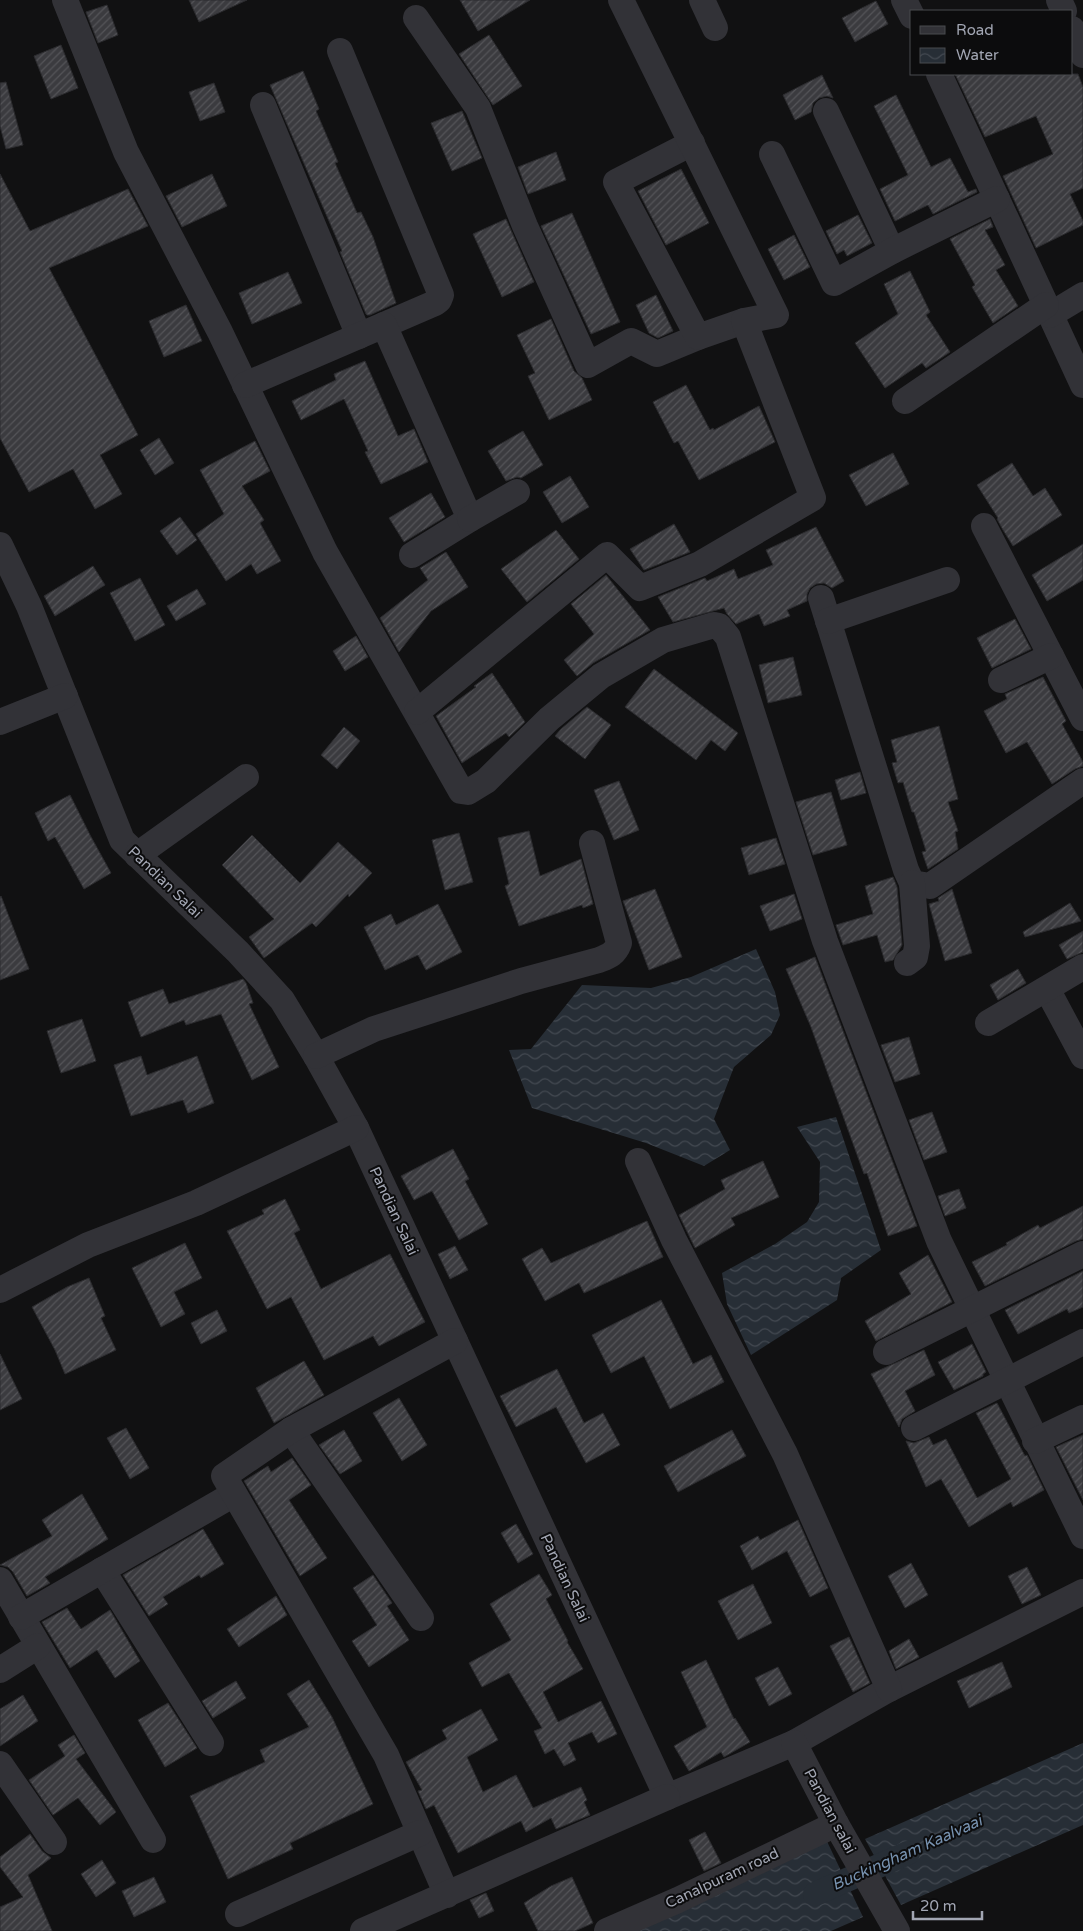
<svg xmlns="http://www.w3.org/2000/svg" width="1083" height="1931" viewBox="0 0 1083 1931" font-family="'Varela Round',sans-serif">
<defs>
<pattern id="water-waves" width="16" height="10" patternUnits="userSpaceOnUse" patternTransform="scale(1.25)"><rect width="16" height="10" fill="#272e36"/><path d="M0 5q4-4 8 0t8 0" fill="none" stroke="#434951"/></pattern>
<pattern id="building-hatch" width="6" height="6" patternUnits="userSpaceOnUse" patternTransform="scale(1.25)"><rect width="6" height="6" fill="#3b3b3f"/><path d="M-1 1l2-2M0 6l6-6M5 7l2-2" fill="none" stroke="#545458"/></pattern>
</defs>
<rect width="100%" height="100%" fill="#111112"/>
<g fill="url(#water-waves)">
<polygon points="756,949 775,992 780,1015 771,1035 734,1067 714,1119 730,1150 704,1166 646,1143 532,1108 509,1050 531,1049 582,985 651,988 691,977"/>
<polygon points="836,1117 881,1250 841,1278 837,1300 751,1355 727,1304 722,1273 775,1244 807,1222 819,1202 820,1162 797,1127"/>
<polygon points="1083,1743 1083,1825 901,1905 865,1839"/>
<polygon points="823,1833 863,1917 831,1931 609,1931"/>
</g>
<g fill="none" stroke-linecap="round" stroke-linejoin="round">
<polyline stroke="#272e36" stroke-width="24" points="815,1894 908,1853"/>
</g>
<g fill="url(#building-hatch)" stroke="#2b2b2e">
<polygon points="189,0 247,0 199,22"/>
<polygon points="460,0 530,0 478,31"/>
<polygon points="876,1 888,24 855,42 842,18"/>
<polygon points="107,5 118,35 98,43 86,12"/>
<polygon points="489,35 522,86 493,105 459,54"/>
<polygon points="61,45 78,88 51,99 34,56"/>
<polygon points="303,71 319,109 316,111 338,162 335,163 357,213 361,212 373,237 396,303 370,315 367,315 366,314 340,252 342,251 270,85"/>
<polygon points="955,74 1078,74 1083,87 1083,188 1070,194 1083,221 1083,225 1036,248 1003,176 1053,154 1036,116 985,137"/>
<polygon points="822,75 833,98 827,96 819,98 813,103 811,112 795,120 783,95"/>
<polygon points="6,82 23,145 6,149 0,126 0,83"/>
<polygon points="214,83 225,112 200,121 189,92"/>
<polygon points="896,95 931,167 950,158 968,192 976,189 977,192 933,214 928,205 895,221 880,189 908,175 874,106"/>
<polygon points="462,111 482,158 452,171 431,123"/>
<polygon points="556,152 566,180 528,194 518,167"/>
<polygon points="681,169 709,223 666,245 638,191"/>
<polygon points="0,174 30,231 128,189 148,226 49,268 138,435 100,455 122,494 95,509 73,469 29,492 0,438"/>
<polygon points="212,174 227,206 182,227 166,196"/>
<polygon points="572,213 620,322 591,334 541,226"/>
<polygon points="858,215 872,243 847,256 844,250 837,254 826,231"/>
<polygon points="506,219 534,282 502,297 473,234"/>
<polygon points="990,219 993,227 985,230 1005,265 996,270 1018,306 993,323 972,287 975,285 950,239"/>
<polygon points="794,235 810,267 784,280 768,249"/>
<polygon points="910,271 930,312 926,315 950,352 926,368 922,363 885,388 855,343 898,314 884,284"/>
<polygon points="288,272 302,303 252,324 239,293"/>
<polygon points="656,295 673,331 658,338 649,333 636,305"/>
<polygon points="186,305 202,341 164,357 149,321"/>
<polygon points="551,319 574,371 582,378 592,400 549,420 528,376 535,373 517,335"/>
<polygon points="365,361 398,436 414,429 428,462 381,484 365,452 368,451 344,399 301,420 292,401 336,380 334,374"/>
<polygon points="686,385 710,430 713,428 714,430 759,406 775,442 699,480 678,441 674,443 653,402"/>
<polygon points="523,431 543,465 521,478 517,477 506,481 488,451"/>
<polygon points="159,438 174,463 155,475 140,450"/>
<polygon points="255,441 270,471 242,486 264,520 260,523 281,561 257,574 251,564 226,581 196,534 224,514 200,470"/>
<polygon points="893,453 909,484 866,506 849,475"/>
<polygon points="1012,463 1033,496 1045,488 1062,515 1013,546 1003,530 997,519 998,518 977,485"/>
<polygon points="570,476 589,507 562,523 543,492"/>
<polygon points="431,493 445,517 404,542 389,518"/>
<polygon points="180,517 197,540 177,555 160,531"/>
<polygon points="674,524 690,552 644,570 630,549"/>
<polygon points="816,527 844,581 832,588 824,583 816,584 810,588 807,594 807,601 787,610 790,616 764,626 759,614 736,624 727,614 724,608 673,622 658,597 705,578 707,581 734,569 738,579 773,565 766,550"/>
<polygon points="556,530 579,559 527,602 501,569"/>
<polygon points="1083,544 1083,580 1047,601 1032,575"/>
<polygon points="446,552 468,587 431,611 399,652 380,618 428,580 420,568"/>
<polygon points="93,566 105,585 55,616 44,596"/>
<polygon points="606,575 650,630 593,663 577,676 564,660 594,634 571,604"/>
<polygon points="140,578 165,625 135,641 110,593"/>
<polygon points="197,589 206,604 176,621 167,606"/>
<polygon points="1015,619 1031,649 992,668 977,638"/>
<polygon points="356,636 368,657 345,671 333,651"/>
<polygon points="793,657 802,695 768,703 759,665"/>
<polygon points="654,669 738,733 725,751 711,740 696,760 625,707"/>
<polygon points="492,673 525,722 509,737 506,733 462,763 436,716 476,687 474,686"/>
<polygon points="1043,677 1066,721 1062,724 1083,762 1083,766 1075,769 1052,784 1027,742 1006,753 984,711 1007,699 1005,694"/>
<polygon points="587,707 611,725 585,759 555,736 561,729"/>
<polygon points="939,726 958,799 948,802 958,831 955,832 958,849 928,869 922,852 926,851 914,812 912,812 903,782 898,783 892,763 897,762 891,740"/>
<polygon points="344,727 360,741 337,769 321,755"/>
<polygon points="860,772 866,793 841,800 835,780"/>
<polygon points="619,781 639,830 614,840 594,790"/>
<polygon points="831,792 847,845 813,855 796,802"/>
<polygon points="70,795 90,835 111,873 84,889 55,837 48,841 35,813"/>
<polygon points="529,831 540,876 581,859 593,904 583,908 582,905 519,926 505,886 509,884 498,838"/>
<polygon points="459,833 473,882 445,890 432,840"/>
<polygon points="252,835 300,883 338,842 372,873 349,897 348,894 316,927 312,923 264,958 249,937 274,919 222,865"/>
<polygon points="776,838 785,864 749,875 741,848"/>
<polygon points="893,877 897,887 902,945 893,960 885,962 877,935 843,945 836,925 873,914 865,886"/>
<polygon points="655,889 682,957 649,970 623,901"/>
<polygon points="952,889 972,953 945,961 929,904 939,901 938,898"/>
<polygon points="794,894 802,919 770,931 760,906"/>
<polygon points="1,896 29,969 0,980 0,897"/>
<polygon points="1070,903 1081,921 1025,937 1023,932"/>
<polygon points="438,904 462,952 426,970 418,955 385,970 364,927 391,914 396,925"/>
<polygon points="1083,931 1083,952 1067,959 1059,945"/>
<polygon points="815,957 917,1226 888,1236 867,1173 864,1174 811,1027 786,969"/>
<polygon points="1018,969 1026,983 998,1000 990,985"/>
<polygon points="243,979 246,983 253,1003 249,1004 279,1067 252,1080 221,1014 186,1025 184,1020 141,1037 128,1002 163,989 169,1004"/>
<polygon points="82,1019 96,1061 61,1073 47,1031"/>
<polygon points="909,1037 920,1074 895,1082 881,1045"/>
<polygon points="141,1056 147,1075 197,1056 214,1103 188,1113 183,1100 131,1116 114,1065"/>
<polygon points="932,1112 947,1152 924,1160 909,1120"/>
<polygon points="453,1149 469,1179 465,1181 488,1224 459,1240 432,1191 414,1200 401,1176"/>
<polygon points="763,1161 779,1197 731,1218 735,1225 695,1248 679,1215 725,1189 721,1180"/>
<polygon points="959,1189 966,1208 945,1216 938,1196"/>
<polygon points="285,1199 300,1230 294,1233 321,1289 390,1254 425,1322 379,1346 373,1336 324,1360 291,1297 267,1309 227,1231 264,1214 262,1210"/>
<polygon points="1083,1206 1083,1239 1076,1241 985,1286 972,1262 1007,1245 1006,1243 1038,1225 1040,1228"/>
<polygon points="647,1221 663,1257 584,1293 579,1283 545,1301 522,1259 542,1248 551,1263"/>
<polygon points="185,1243 202,1278 174,1292 185,1314 161,1327 132,1268"/>
<polygon points="455,1246 468,1270 450,1279 438,1254"/>
<polygon points="928,1255 952,1302 876,1341 865,1321 911,1294 899,1273"/>
<polygon points="1083,1271 1083,1307 1069,1313 1067,1309 1018,1334 1005,1310"/>
<polygon points="89,1278 105,1316 101,1318 116,1350 65,1374 55,1350 32,1307 67,1287"/>
<polygon points="661,1300 693,1364 711,1355 724,1382 670,1409 644,1356 611,1373 592,1335"/>
<polygon points="217,1310 227,1331 201,1344 191,1323"/>
<polygon points="972,1344 986,1372 983,1374 983,1376 954,1390 938,1362"/>
<polygon points="924,1350 935,1375 905,1391 915,1411 902,1419 899,1427 871,1374"/>
<polygon points="0,1354 22,1399 0,1410"/>
<polygon points="304,1361 324,1395 274,1423 256,1388"/>
<polygon points="557,1369 584,1423 603,1413 620,1445 586,1463 556,1407 516,1427 500,1396"/>
<polygon points="399,1398 427,1445 402,1461 373,1413"/>
<polygon points="997,1403 1025,1456 1027,1455 1044,1490 1013,1507 1011,1502 969,1527 941,1479 926,1487 906,1441 914,1443 929,1437 933,1445 946,1439 977,1498 1011,1479 976,1413"/>
<polygon points="126,1428 149,1468 130,1479 107,1438"/>
<polygon points="344,1430 362,1461 340,1474 319,1445"/>
<polygon points="732,1430 746,1456 678,1492 664,1466"/>
<polygon points="1083,1435 1083,1500 1056,1447"/>
<polygon points="292,1458 311,1485 289,1500 327,1558 300,1576 244,1481 268,1466 271,1472"/>
<polygon points="82,1494 108,1539 45,1577 50,1583 27,1596 13,1572 8,1567 0,1565 52,1536 42,1520"/>
<polygon points="798,1520 828,1588 810,1597 787,1551 752,1570 740,1546 758,1536 760,1540"/>
<polygon points="516,1524 533,1554 518,1563 501,1533"/>
<polygon points="203,1529 224,1564 201,1578 199,1575 163,1597 168,1604 149,1616 123,1575"/>
<polygon points="911,1563 928,1595 905,1608 888,1576"/>
<polygon points="1027,1567 1041,1595 1022,1604 1008,1576"/>
<polygon points="539,1574 552,1595 546,1599 568,1641 567,1642 583,1669 543,1692 558,1722 601,1701 617,1734 598,1743 592,1732 568,1743 576,1760 564,1766 554,1749 545,1754 534,1731 542,1728 509,1673 482,1687 469,1663 511,1640 490,1604"/>
<polygon points="373,1575 392,1603 387,1606 409,1640 369,1667 352,1641 377,1625 353,1588"/>
<polygon points="753,1584 772,1623 738,1640 718,1601"/>
<polygon points="276,1596 287,1615 239,1647 227,1629"/>
<polygon points="67,1608 81,1629 110,1610 140,1661 115,1678 97,1650 70,1668 42,1622"/>
<polygon points="849,1637 870,1683 853,1692 830,1646"/>
<polygon points="909,1639 919,1657 896,1669 889,1651"/>
<polygon points="706,1660 734,1719 735,1718 750,1742 724,1757 721,1752 689,1771 674,1746 707,1727 681,1672"/>
<polygon points="1002,1662 1012,1687 969,1708 957,1681"/>
<polygon points="778,1667 792,1694 769,1706 755,1678"/>
<polygon points="309,1680 332,1717 373,1804 290,1843 293,1849 228,1879 190,1796 265,1762 260,1750 309,1727 287,1694"/>
<polygon points="236,1681 246,1698 213,1718 202,1701"/>
<polygon points="23,1695 38,1721 0,1746 0,1709"/>
<polygon points="168,1703 197,1748 165,1767 138,1720"/>
<polygon points="481,1709 498,1740 467,1757 483,1792 516,1775 533,1808 581,1787 587,1800 584,1802 590,1815 556,1829 551,1818 526,1832 521,1821 458,1853 434,1805 426,1809 418,1791 422,1790 406,1762 447,1739 442,1730"/>
<polygon points="74,1735 85,1753 76,1759 116,1812 100,1825 78,1798 53,1815 29,1780 65,1756 58,1745"/>
<polygon points="705,1832 721,1863 704,1871 689,1840"/>
<polygon points="30,1834 42,1851 51,1858 28,1875 52,1931 0,1931 0,1907 23,1897 0,1867 0,1857"/>
<polygon points="102,1860 116,1883 96,1897 81,1874"/>
<polygon points="154,1877 166,1902 134,1917 122,1891"/>
<polygon points="572,1877 593,1923 575,1931 538,1931 524,1903 551,1886"/>
<polygon points="486,1893 494,1911 479,1918 470,1900"/>
</g>
<g fill="none" stroke-linecap="round" stroke-linejoin="round">
<g stroke="#323237" stroke-width="26">
<polyline points="65,0 126,152 220,332 325,552 461,791 468,792 486,781 549,719 601,676 663,640 714,625 719,626 728,637 825,941 939,1241 1083,1536"/>
<polyline points="702,0 715,28"/>
<polyline points="904,0 912,16"/>
<polyline points="1059,0 1064,11"/>
<polyline points="416,18 478,108 525,226 588,365 631,341 657,354 698,337"/>
<polyline points="1072,29 1083,55"/>
<polyline points="340,51 441,295 439,300 435,303 384,325"/>
<polyline points="939,74 1083,385"/>
<polyline points="263,105 359,336"/>
<polyline points="826,111 892,251"/>
<polyline points="692,143 616,182 698,337 744,321"/>
<polyline points="772,154 834,283 892,251 997,199"/>
<polyline points="1050,315 1083,295"/>
<polyline points="245,385 384,325 470,519 412,555"/>
<polyline points="905,401 1046,305"/>
<polyline points="470,519 517,492"/>
<polyline points="984,526 1083,718"/>
<polyline points="0,545 29,606 122,840 238,952 282,1000 316,1056 356,1128 667,1797 794,1743 889,1689 1083,1592"/>
<polyline points="821,598 906,870 912,883 930,886 1083,781"/>
<polyline points="828,621 947,580"/>
<polyline points="1001,680 1051,656"/>
<polyline points="417,712 607,555 640,588 700,564 813,498 744,321 776,315 621,0"/>
<polyline points="0,722 65,696"/>
<polyline points="137,855 246,777"/>
<polyline points="907,963 915,957 917,946 912,883"/>
<polyline points="1047,989 1083,1056"/>
<polyline points="988,1023 1083,967"/>
<path d="M316 1056 374 1029 521 981 599 960C609 956 615 954 619 943L592 843"/>
<polyline points="638,1161 674,1240 785,1454 889,1689"/>
<polyline points="0,1290 88,1245 196,1203 356,1128"/>
<polyline points="886,1352 1083,1254"/>
<polyline points="914,1428 1083,1342"/>
<polyline points="291,1430 421,1618"/>
<polyline points="1035,1441 1083,1418"/>
<polyline points="102,1570 211,1743"/>
<polyline points="0,1580 153,1840"/>
<polyline points="21,1617 234,1494"/>
<polyline points="0,1670 38,1646"/>
<polyline points="794,1743 836,1824 897,1931"/>
<polyline points="0,1764 54,1842"/>
<polyline points="447,1895 386,1755 224,1476 291,1430 455,1341"/>
<polyline points="238,1914 420,1833"/>
<polyline points="363,1931 667,1797"/>
<polyline points="607,1931 678,1900 836,1824"/>
</g>
</g>
<g text-anchor="middle" dominant-baseline="central" stroke-width="4" stroke-linejoin="round" paint-order="stroke">
<g font-size="15" fill="#a2a6b3" stroke="#0c0c0d">
<text transform="translate(165 882) rotate(44)">Pandian Salai</text>
<text transform="translate(394 1211) rotate(65)">Pandian Salai</text>
<text transform="translate(565 1578) rotate(65)">Pandian Salai</text>
<text transform="translate(830 1811) rotate(62)">Pandian salai</text>
<text transform="translate(722 1878) rotate(-25)">Canalpuram road</text>
</g>
<g font-size="16" font-style="italic" fill="#7792b0" stroke="#0c0c0d">
<text transform="translate(907 1853) rotate(-24)">Buckingham Kaalvaai</text>
</g>
</g>
<rect x="910" y="10" width="162" height="65" fill="#0c0c0d" stroke="#484a4f"/>
<rect x="920" y="26" width="25" height="8" fill="#323237" stroke="#484a4f"/>
<text x="956" y="35" font-size="15" fill="#a2a6b3">Road</text>
<rect x="920" y="48" width="25" height="15" fill="url(#water-waves)" stroke="#484a4f"/>
<text x="956" y="60" font-size="15" fill="#a2a6b3">Water</text>
<path d="M913 1911v8h69v-8" fill="none" stroke="#a2a6b3" stroke-width="2.5"/>
<text x="920" y="1911" font-size="15" fill="#a2a6b3" stroke="#0c0c0d" stroke-width="4" paint-order="stroke">20 m</text>
</svg>
